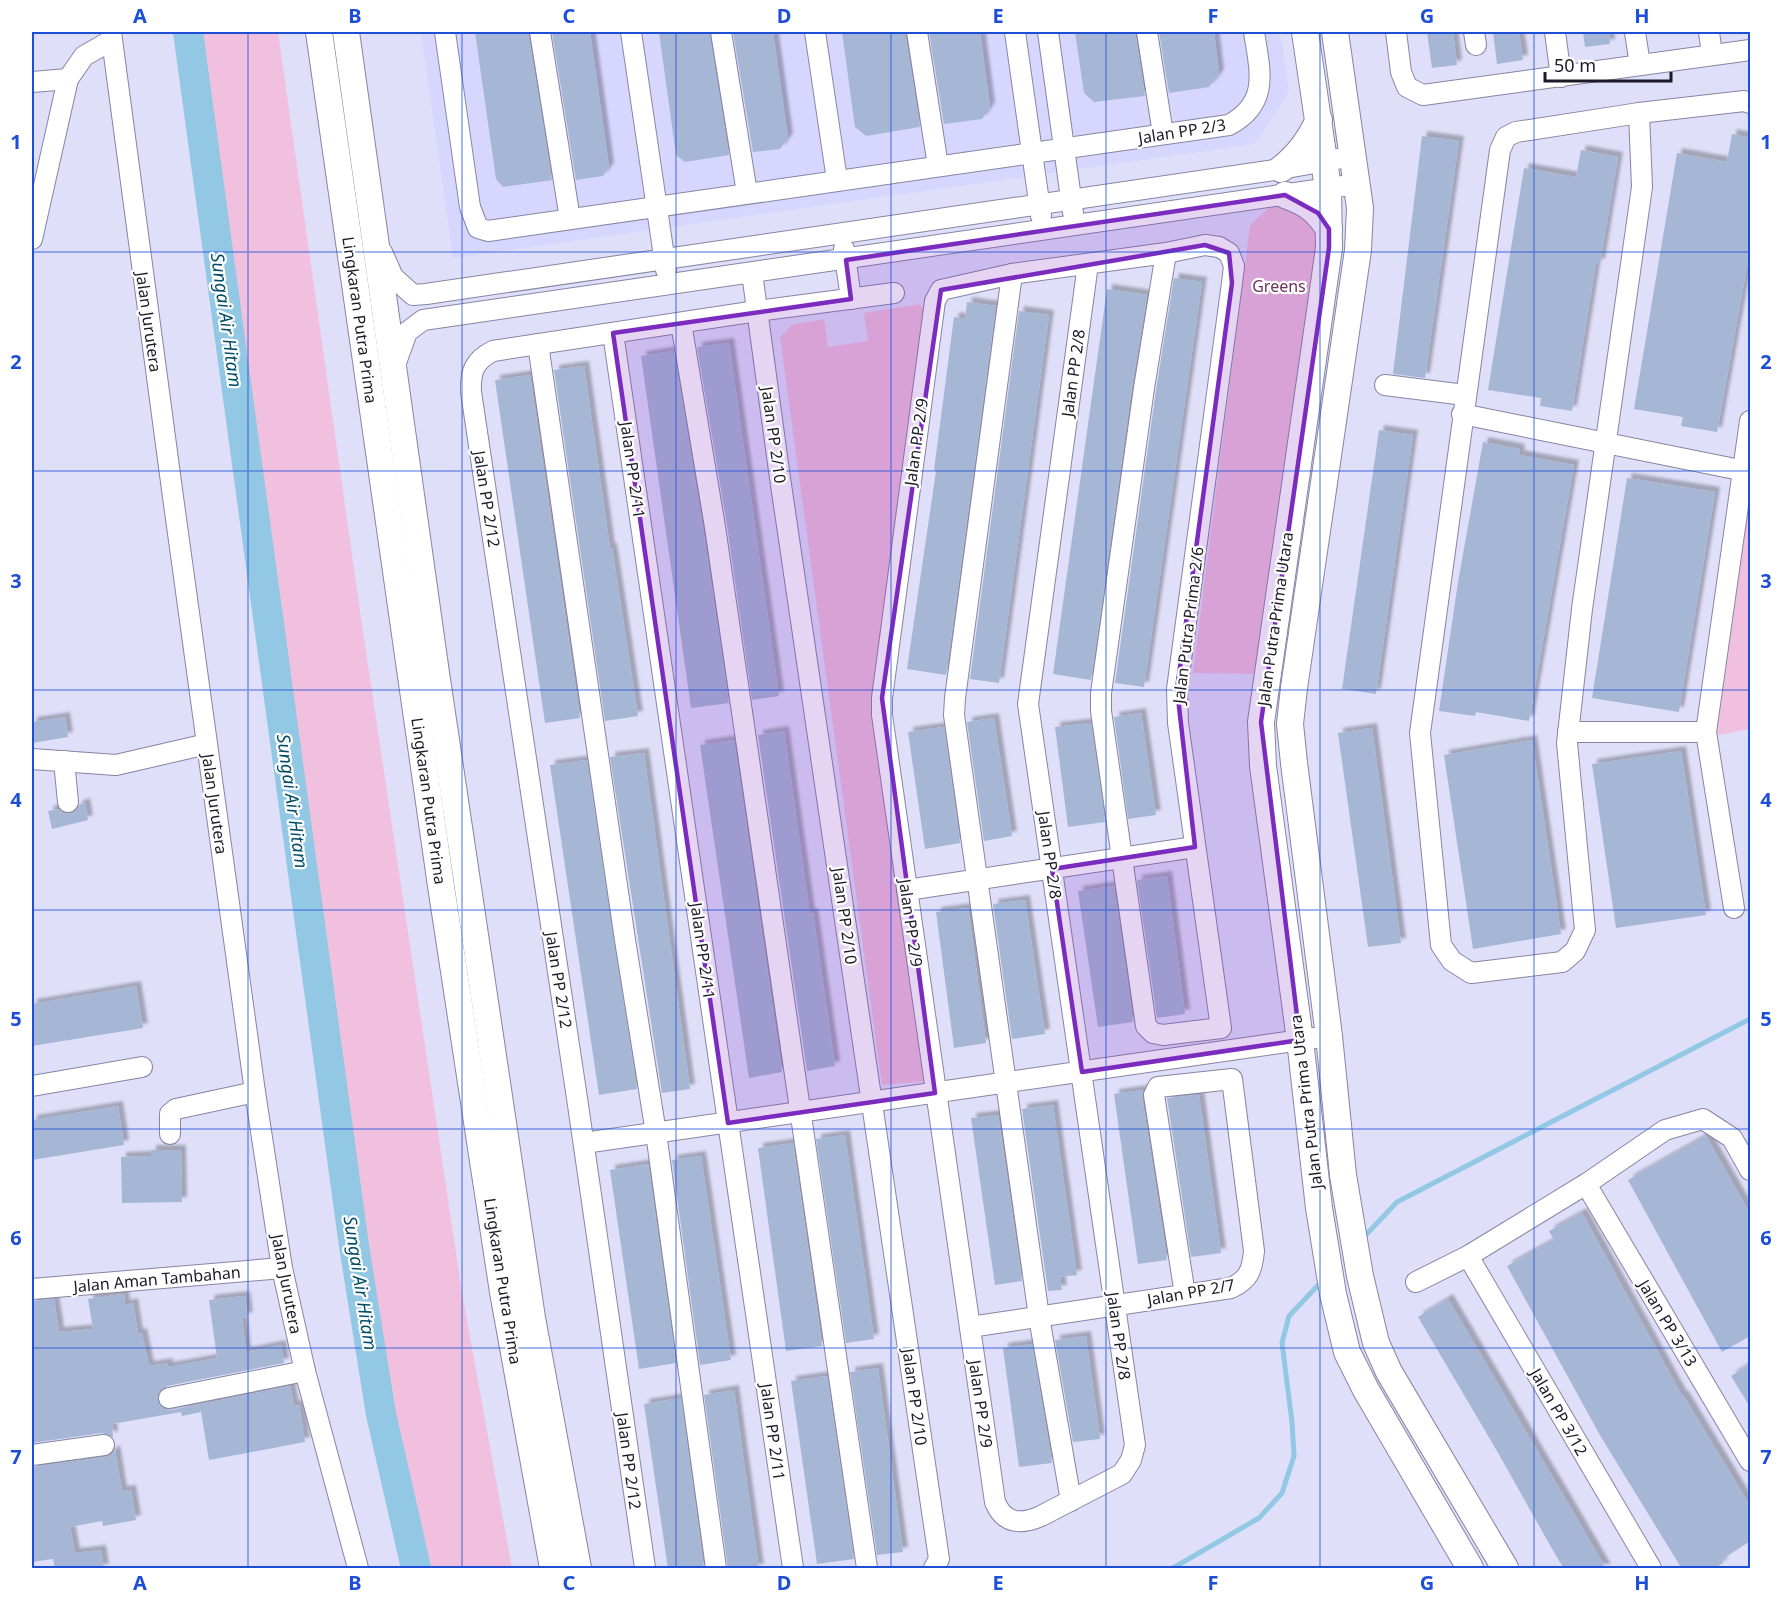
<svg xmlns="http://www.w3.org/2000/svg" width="1782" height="1600" viewBox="0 0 1782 1600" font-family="'Noto Sans',sans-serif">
<defs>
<filter id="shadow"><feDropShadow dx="5" dy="-5" stdDeviation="1.5" flood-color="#0004"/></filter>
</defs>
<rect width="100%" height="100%" fill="#dfdffa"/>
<polygon fill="#d7d6ff" points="421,32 1280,32 1289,92 1255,144 453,258"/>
<g fill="#f1c0de">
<polygon points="176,32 278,32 361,618 462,1293 512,1568 409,1568 361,1309 260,633"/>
<polygon points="1274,203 1319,228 1257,674 1193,673 1250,225"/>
<polygon points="920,304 926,313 874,701 926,1081 882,1085 780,337 792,325 824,319 828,347 868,341 864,313"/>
<polygon points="1750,477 1750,729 1713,736"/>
</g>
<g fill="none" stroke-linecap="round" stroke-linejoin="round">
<g stroke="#92c8e3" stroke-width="5">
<polyline points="1362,1239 1397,1202 1750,1019"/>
<polyline points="1173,1568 1259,1518 1282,1493 1294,1456 1292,1422 1282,1343 1289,1316 1323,1280"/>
</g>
<polyline stroke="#92c8e3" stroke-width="30" points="188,32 354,1246 381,1414 416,1568"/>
</g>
<g fill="#a5b7d4" filter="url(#shadow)">
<polygon points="475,32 528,32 552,180 503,187 496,179"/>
<polygon points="552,32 590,32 609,167 603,176 576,180"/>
<polygon points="659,32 709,32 729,155 685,162 676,155"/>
<polygon points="733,32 773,32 788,138 780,149 753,152"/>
<polygon points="842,32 905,32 920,127 866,136 855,127"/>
<polygon points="929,32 980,32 990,107 982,119 944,124"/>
<polygon points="1075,32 1135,32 1145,96 1094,102 1084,93"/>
<polygon points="1159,32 1214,32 1219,74 1209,87 1169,93"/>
<polygon points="1427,32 1453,32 1457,65 1432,68"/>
<polygon points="1493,32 1519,32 1523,60 1497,64"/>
<polygon points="1583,32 1609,32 1610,44 1585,47"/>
<polygon points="1732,134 1750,138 1750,250 1717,432 1681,426 1683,417 1634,409 1677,153 1727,162"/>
<polygon points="1422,136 1459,141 1425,378 1393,374"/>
<polygon points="1581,150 1618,157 1600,264 1596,263 1572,411 1540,406 1541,398 1488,390 1524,168 1576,177"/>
<polygon points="1174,278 1202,282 1144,687 1115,683 1156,390"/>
<polygon points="1107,289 1147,295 1132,386 1091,680 1053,674"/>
<polygon points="967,302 996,306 946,675 907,669 936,471 934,470 954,317 965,319"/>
<polygon points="1019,311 1049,315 999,683 970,679"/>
<polygon points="729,343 779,696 752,700 727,525 697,347"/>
<polygon points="674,351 703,529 729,703 691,708 641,356"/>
<polygon points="584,366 610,548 612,548 638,716 605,721 554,370"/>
<polygon points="530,375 580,718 545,723 495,380"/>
<polygon points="1379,430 1413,435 1376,694 1342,689"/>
<polygon points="1483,442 1520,449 1519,455 1574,465 1529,721 1476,712 1475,716 1439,711 1458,582"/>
<polygon points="1627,478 1715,492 1679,712 1592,698"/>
<polygon points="1141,713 1156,815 1128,819 1114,717"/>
<polygon points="65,717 68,737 32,743 32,722"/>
<polygon points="994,718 1012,836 984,841 967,722"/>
<polygon points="1091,723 1105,822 1068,827 1055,727"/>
<polygon points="944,727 960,843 925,849 908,732"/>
<polygon points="1372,728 1401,943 1368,947 1338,733"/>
<polygon points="784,731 810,914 813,913 835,1066 807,1071 758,735"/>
<polygon points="734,740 782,1072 749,1078 700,745"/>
<polygon points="1532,740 1561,934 1473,949 1444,755"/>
<polygon points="1681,751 1706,915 1616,928 1592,764"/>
<polygon points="644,753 690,1089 662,1093 610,757"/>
<polygon points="587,760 637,1089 599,1095 550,765"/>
<polygon points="85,803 88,820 52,829 48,811 58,809 64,813 70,814 75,811 79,805"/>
<polygon points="1167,876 1185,1014 1157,1018 1137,880"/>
<polygon points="1114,886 1133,1022 1098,1027 1078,891"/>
<polygon points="1025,900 1045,1034 1012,1039 993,904"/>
<polygon points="968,908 986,1043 954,1048 936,912"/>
<polygon points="136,986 143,1028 32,1046 32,1004"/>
<polygon points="1143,1090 1142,1097 1167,1260 1138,1264 1114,1094"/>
<polygon points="1199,1095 1221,1253 1191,1257 1167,1098"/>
<polygon points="1053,1105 1077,1275 1060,1277 1062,1290 1048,1291 1022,1109"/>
<polygon points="118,1106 124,1145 32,1160 32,1120"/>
<polygon points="998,1115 1022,1281 995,1285 971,1118"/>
<polygon points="845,1135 874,1339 846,1343 816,1139"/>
<polygon points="1706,1136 1750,1214 1750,1336 1722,1352 1628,1180"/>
<polygon points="793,1143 822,1346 786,1351 758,1148"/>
<polygon points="151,1150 181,1150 182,1202 122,1203 121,1157 151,1156"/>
<polygon points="701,1156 731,1360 700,1365 672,1160"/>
<polygon points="648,1164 676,1363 639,1369 610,1170"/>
<polygon points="1582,1213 1682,1396 1683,1395 1750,1506 1750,1541 1721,1560 1723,1563 1713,1569 1682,1569 1601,1437 1507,1266 1554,1240 1549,1231"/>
<polygon points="124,1294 125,1305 133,1303 138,1334 142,1333 149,1366 168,1363 168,1367 217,1358 209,1300 245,1296 248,1317 242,1318 246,1352 281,1345 284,1363 167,1386 158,1394 157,1401 165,1409 171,1410 290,1386 294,1406 299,1405 305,1442 209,1460 201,1412 182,1416 181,1412 112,1424 113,1437 102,1433 32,1443 32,1301 54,1299 59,1332 93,1329 88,1299"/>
<polygon points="1448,1299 1573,1512 1606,1569 1564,1569 1551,1547 1497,1451 1418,1317"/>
<polygon points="1086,1336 1100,1439 1073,1442 1055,1340"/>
<polygon points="1032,1344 1052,1463 1019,1467 1003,1348"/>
<polygon points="1750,1364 1750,1407 1731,1376"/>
<polygon points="878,1368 903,1552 877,1555 850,1372"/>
<polygon points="827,1376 854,1559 817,1564 791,1381"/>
<polygon points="734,1390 743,1455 759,1569 728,1569 704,1395"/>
<polygon points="681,1398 704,1569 668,1569 644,1404"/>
<polygon points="115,1450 122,1491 131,1490 136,1520 103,1526 102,1521 70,1527 75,1553 101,1550 104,1569 55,1569 53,1559 32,1562 32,1467 106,1457"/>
</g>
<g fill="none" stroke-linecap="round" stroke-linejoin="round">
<g stroke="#8685a3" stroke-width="22">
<g id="minor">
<polyline points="111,32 173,497 255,1092 282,1268 305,1371 358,1568"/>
<path d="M445 32 470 207 478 228 488 231 1229 125C1270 103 1260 71 1254 32"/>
<polyline points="540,32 570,219"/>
<polyline points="631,32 666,270"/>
<polyline points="721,32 747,193"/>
<polyline points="815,32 837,180"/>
<polyline points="917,32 938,166"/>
<polyline points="1015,32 1041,216"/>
<polyline points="1048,32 1073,213"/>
<polyline points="1147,32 1163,134"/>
<polyline points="1396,32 1401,72 1407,87 1423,95 1750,50"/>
<polyline points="1474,32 1476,45"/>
<polyline points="1555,32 1561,77"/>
<polyline points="1635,32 1640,65"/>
<polyline points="1709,32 1712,55"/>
<polyline points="32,82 68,79"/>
<polygon points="1639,113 1642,187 1582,609 1567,743 1585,930 1575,951 1562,962 1471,973 1452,961 1441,945 1420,733 1500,150 1506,137 1516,132"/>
<polyline points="1639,113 1744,101 1750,103"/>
<polyline points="32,239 68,79 84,56 112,40"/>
<polyline points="844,249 851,299"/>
<polyline points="382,252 393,277 413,295 426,294 1281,169 1354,156"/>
<path d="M1088 264 1028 704 1135 1445 1131 1460 1122 1474 1041 1516C1021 1525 1004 1524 995 1502L882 715V698L935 301 941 290 1012 274 1166 253 1205 245 1219 247 1229 253 1234 266 1232 283 1177 689 1178 723 1221 1028 1163 1035 1153 1033 1146 1026 1101 711V693L1144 388 1166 253"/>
<polyline points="752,273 780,478 939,1559 934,1568"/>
<polyline points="1012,274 955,698 954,715 1039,1317 1071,1501"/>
<polyline points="681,323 715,527 867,1568"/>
<polyline points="613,333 793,1568"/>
<polyline points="538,344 625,940 656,1133 716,1568"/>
<polyline points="394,368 407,332 423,320 1357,184"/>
<polyline points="1385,385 1465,395"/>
<polyline points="1462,414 1750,472"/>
<polyline points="1568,732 1706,732"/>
<polyline points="32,759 116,765 207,744"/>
<polyline points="64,761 68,802"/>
<polyline points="907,890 1195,847"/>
<polyline points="1734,908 1706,732 1750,421"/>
<polyline points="32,1086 142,1067"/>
<polyline points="170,1134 170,1114 176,1109 255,1092"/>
<polyline points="584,1143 1329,1036"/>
<polyline points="1586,1184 1750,1461"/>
<polyline points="1468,1256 1651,1568"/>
<polyline points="1416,1282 1468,1256 1586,1184 1665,1130 1703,1119 1732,1138 1750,1170"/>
<polyline points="32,1289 282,1268"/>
<path d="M970 1327 1231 1288C1249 1279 1252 1271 1254 1251L1232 1079 1158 1087 1154 1095 1185 1295"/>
<polyline points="169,1398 305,1371"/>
<polyline points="32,1455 104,1445"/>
<path d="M645 1568 578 1105 471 392C470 371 475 360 493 351L757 311 894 293"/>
</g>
</g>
<g stroke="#8685a3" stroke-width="28">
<g id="major">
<polyline points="319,32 441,886 503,1292 553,1568"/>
<polyline points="346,32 436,673 532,1318 578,1568"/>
<polyline points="1305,32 1328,188 1329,248 1261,722 1263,766 1300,1040 1319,1208 1333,1294 1347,1352 1366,1390 1470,1568"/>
<polyline points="1335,32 1360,208 1358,250 1294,688 1290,724 1294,763 1329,1036 1343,1175 1360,1276 1376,1343 1389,1372 1505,1568"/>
<path d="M1281 169C1299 155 1309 140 1319 120"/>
<path d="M1285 195C1307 203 1316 209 1329 229"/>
</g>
</g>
<use href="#minor" stroke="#fff" stroke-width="20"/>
<use href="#major" stroke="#fff" stroke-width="26"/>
</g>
<path fill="#7b2cbf" fill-opacity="0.2" stroke="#7b2cbf" stroke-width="4.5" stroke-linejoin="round" d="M1285 195 1318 213 1329 229V248L1261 722 1300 1040 1082 1072 1052 869 1195 847 1177 689 1232 283 1229 253 1205 245 941 290 882 698 935 1093 728 1123 613 333 851 299 846 260Z"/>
<path fill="none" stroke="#1d4ed8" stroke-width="1.5" stroke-opacity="0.55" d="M248 32V1568M462 32V1568M676 32V1568M891 32V1568M1106 32V1568M1320 32V1568M1534 32V1568M32 252H1750M32 471H1750M32 690H1750M32 910H1750M32 1129H1750M32 1348H1750"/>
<g text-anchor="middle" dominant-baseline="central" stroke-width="4.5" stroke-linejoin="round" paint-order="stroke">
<g font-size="16" fill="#1b1a26" stroke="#fff">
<text transform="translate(1182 131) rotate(-9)">Jalan PP 2/3</text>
<text transform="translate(360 320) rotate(82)">Lingkaran Putra Prima</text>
<text transform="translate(149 322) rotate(82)">Jalan Jurutera</text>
<text transform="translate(1073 373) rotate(-82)">Jalan PP 2/8</text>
<text transform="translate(774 435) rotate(82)">Jalan PP 2/10</text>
<text transform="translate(916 442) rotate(-82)">Jalan PP 2/9</text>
<text transform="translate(633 470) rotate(82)">Jalan PP 2/11</text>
<text transform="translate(487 499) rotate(81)">Jalan PP 2/12</text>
<text transform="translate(1275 619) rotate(-82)">Jalan Putra Prima Utara</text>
<text transform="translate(1188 625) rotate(-83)">Jalan Putra Prima 2/6</text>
<text transform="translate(429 801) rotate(82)">Lingkaran Putra Prima</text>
<text transform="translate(215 804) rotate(82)">Jalan Jurutera</text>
<text transform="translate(1050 855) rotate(82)">Jalan PP 2/8</text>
<text transform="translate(845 916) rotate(82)">Jalan PP 2/10</text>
<text transform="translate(911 923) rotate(82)">Jalan PP 2/9</text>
<text transform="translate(703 951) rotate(82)">Jalan PP 2/11</text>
<text transform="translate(559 980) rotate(81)">Jalan PP 2/12</text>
<text transform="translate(1306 1102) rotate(-97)">Jalan Putra Prima Utara</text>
<text transform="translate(157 1279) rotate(-5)">Jalan Aman Tambahan</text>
<text transform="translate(503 1281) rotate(81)">Lingkaran Putra Prima</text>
<text transform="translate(287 1284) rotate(79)">Jalan Jurutera</text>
<text transform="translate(1191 1292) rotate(-10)">Jalan PP 2/7</text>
<text transform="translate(1668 1323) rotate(59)">Jalan PP 3/13</text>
<text transform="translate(1119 1336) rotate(82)">Jalan PP 2/8</text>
<text transform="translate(915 1397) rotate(82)">Jalan PP 2/10</text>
<text transform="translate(981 1404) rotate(82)">Jalan PP 2/9</text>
<text transform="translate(1559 1412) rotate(60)">Jalan PP 3/12</text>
<text transform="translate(773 1432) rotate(82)">Jalan PP 2/11</text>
<text transform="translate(629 1461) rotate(82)">Jalan PP 2/12</text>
</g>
<g font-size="16" fill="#6c3259" stroke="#fff">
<text x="1279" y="286">Greens</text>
</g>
<g font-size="18" font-style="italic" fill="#024c68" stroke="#fff">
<text transform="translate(227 320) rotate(82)">Sungai Air Hitam</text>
<text transform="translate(293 801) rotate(82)">Sungai Air Hitam</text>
<text transform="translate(361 1283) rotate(81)">Sungai Air Hitam</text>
</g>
</g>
<rect width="1782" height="1600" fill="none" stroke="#ffffff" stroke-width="66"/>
<path d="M1545 72v9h126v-9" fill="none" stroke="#1b1a26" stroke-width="3"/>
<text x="1554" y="72" font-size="18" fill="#1b1a26" stroke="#ffffff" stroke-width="4.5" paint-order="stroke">50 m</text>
<rect x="33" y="33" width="1716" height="1534" fill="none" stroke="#1d4ed8" stroke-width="2"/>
<g font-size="20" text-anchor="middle" font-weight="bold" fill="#1d4ed8">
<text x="140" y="23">A</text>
<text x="355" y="23">B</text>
<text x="569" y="23">C</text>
<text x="784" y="23">D</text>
<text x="998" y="23">E</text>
<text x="1213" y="23">F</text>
<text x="1427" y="23">G</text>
<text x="1642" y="23">H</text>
<text x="16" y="149">1</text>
<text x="1766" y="149">1</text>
<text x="16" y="369">2</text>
<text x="1766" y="369">2</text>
<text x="16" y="588">3</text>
<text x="1766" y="588">3</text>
<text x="16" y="807">4</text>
<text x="1766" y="807">4</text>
<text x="16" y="1026">5</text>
<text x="1766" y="1026">5</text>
<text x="16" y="1245">6</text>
<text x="1766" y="1245">6</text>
<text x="16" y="1464">7</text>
<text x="1766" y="1464">7</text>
<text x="140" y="1590">A</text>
<text x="355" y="1590">B</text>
<text x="569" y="1590">C</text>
<text x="784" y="1590">D</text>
<text x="998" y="1590">E</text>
<text x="1213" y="1590">F</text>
<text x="1427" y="1590">G</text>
<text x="1642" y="1590">H</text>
</g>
</svg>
